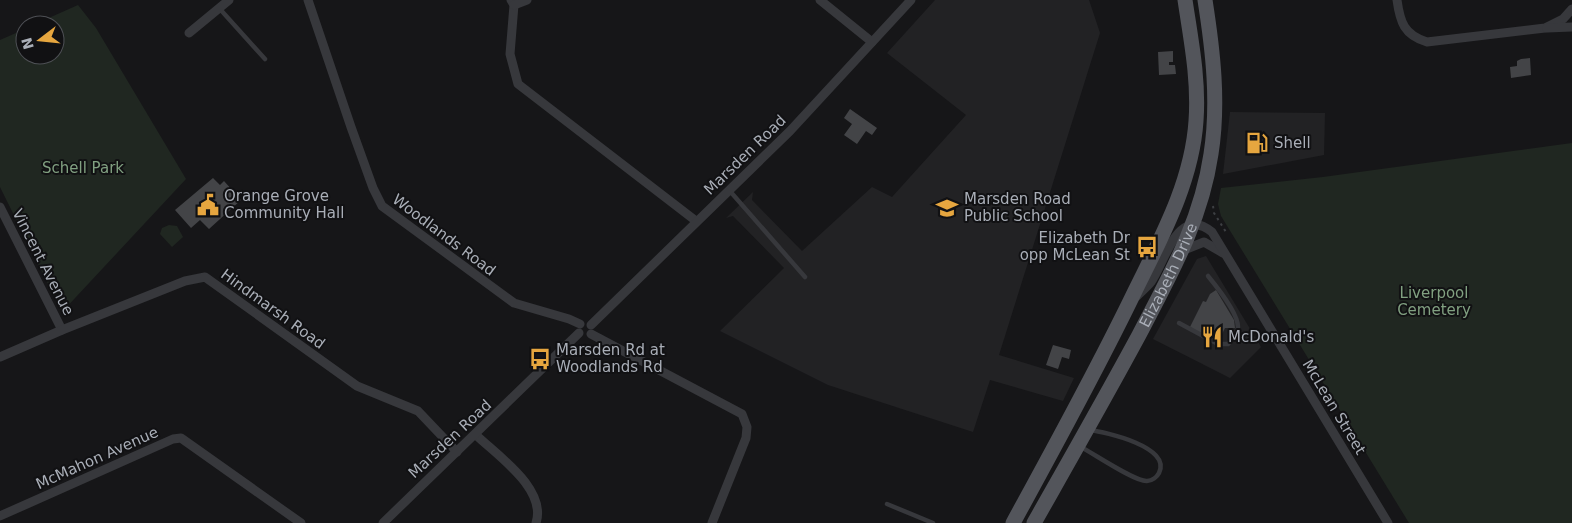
<svg xmlns="http://www.w3.org/2000/svg" width="1572" height="523" viewBox="0 0 1572 523" font-family="'DejaVu Sans',sans-serif">
<rect width="100%" height="100%" fill="#161618"/>
<g fill="#222224">
<polygon points="935,0 1089,0 1100,33 999,355 1074,378 1063,401 990,380 973,432 828,385 720,331 784,268 733,216 726,218 753,192 752,200 802,251 872,187 892,197 966,115 887,53"/>
<polygon points="1230,112 1325,113 1324,155 1223,174"/>
<polygon points="1206,256 1261,347 1230,378 1153,339 1197,259"/>
</g>
<g fill="#202721">
<polygon points="78,5 96,28 186,179 62,312 0,187 0,40 25,29 25,55 55,55 55,25 33,25"/>
<polygon points="1572,143 1572,523 1409,523 1221,216 1218,204 1221,188 1323,177"/>
<polygon points="169,225 177,226 183,237 172,247 160,234 162,228"/>
</g>
<g fill="#434447">
<polygon points="1173,51 1173,62 1169,62 1169,65 1175,65 1176,74 1159,75 1158,52"/>
<polygon points="1530,58 1531,75 1511,78 1510,67 1517,66 1517,61 1521,59"/>
<polygon points="850,109 877,128 872,135 866,131 857,144 844,135 852,124 844,118"/>
<polygon points="213,178 220,185 224,181 241,200 209,229 200,220 191,228 175,210"/>
<polygon points="1216,290 1234,320 1235,328 1225,328 1217,344 1190,327 1203,301 1206,302 1210,294"/>
<polygon points="1053,345 1071,350 1069,359 1062,357 1058,369 1046,365"/>
</g>
<g fill="none" stroke-linecap="round" stroke-linejoin="round">
<polyline stroke="#3d3f43" stroke-width="2" stroke-dasharray="2.5 4" stroke-linecap="butt" points="1213,206 1214,213 1226,232 1224,234"/>
<g stroke="#37383c" stroke-width="4.5">
<polyline points="219,8 265,59"/>
<polyline points="729,190 805,277"/>
<path d="M1179 323 1218 344H1228C1232 339 1238 334 1238 327 1238 313 1217 287 1208 276"/>
<path d="M1079 446C1093 453 1135 482 1147 481 1152 481 1157 477 1159 473 1172 447 1106 432 1089 430"/>
<polyline points="887,504 933,523"/>
</g>
<g stroke="#37383c" stroke-width="9">
<polyline points="308,0 351,127 373,188 382,206 514,303 569,319 580,324"/>
<polyline points="511,0 514,5 510,54 518,84 696,221"/>
<polyline points="820,0 872,42"/>
<path d="M1397 0C1400 22 1404 35 1427 42L1545 28 1563 19 1572 9"/>
<polyline points="514,5 527,0"/>
<polyline points="1547,28 1572,27"/>
<polyline points="189,33 229,0"/>
<polyline points="0,207 62,330"/>
<polyline points="1184,250 1204,242 1223,253"/>
<path d="M1137 296C1142 291 1147 287 1151 282 1165 263 1177 204 1212 232L1388 523"/>
<polyline points="591,325 790,131 911,0"/>
<polyline points="591,334 742,414 747,427 746,438 712,523"/>
<polyline points="0,357 62,330 185,281 205,277 357,386 418,411 457,452"/>
<path d="M476 435C498 456 547 489 536 523"/>
<polyline points="0,516 173,439 181,438 301,523"/>
<polyline points="383,523 579,333"/>
</g>
<g stroke="#53555b" stroke-width="15">
<path d="M1013 523C1055 446 1097 370 1135 291 1161 238 1192 182 1196 121 1199 80 1191 40 1185 0"/>
<path id="s1" d="M1034 523C1069 461 1105 398 1139 335 1170 275 1201 222 1211 154 1219 103 1213 51 1205 0"/>
</g>
</g>
<defs>
<g id="fuel-bare" transform="scale(1.725)"><path d="M-5.5-6h7V0h2V4h1.3V-2.5L3-4.5l.8-.8L6-3V5H2.5V1h-1V6h-7ZM-4.2-4.7v3.2H.2V-4.7Z" fill="#e6a63f" stroke="#111113" stroke-width="2.5" paint-order="stroke"/></g>
<g id="civic-bare" transform="scale(1.725)"><path d="M-.6-6.5H3V-4.5H.6V-3L4-1V1h2V6H-6V1h2V-1L-.6-3ZM-1.2 2.5V6h2.4V2.5Z" fill="#e6a63f" stroke="#111113" stroke-width="2.5" paint-order="stroke"/></g>
<g id="school-bare" transform="scale(1.725)"><path d="M0-5L7-2L0 1L-7-2ZM-4 1L0 2.5L4 1V4Q0 6-4 4Z" fill="#e6a63f" stroke="#111113" stroke-width="2.5" paint-order="stroke"/></g>
<g id="bus-bare" transform="scale(1.725)"><path d="M-5-6H5V4H4V6H2V4H-2V6H-4V4H-5ZM-3.5-4V0h7V-4ZM-3.5 1.2v1.5H-2V1.2ZM2 1.2v1.5H3.5V1.2Z" fill="#e6a63f" stroke="#111113" stroke-width="2.5" paint-order="stroke"/></g>
<g id="restaurant-bare" transform="scale(1.725)"><path d="M-5-6h1v4h1v-4h1v4h1v-4h1v5L-1.5 .5V6h-2V.5L-5-1ZM5-6V6H3V1.5H1.5Q1.5-4 5-6Z" fill="#e6a63f" stroke="#111113" stroke-width="2.5" paint-order="stroke"/></g>
</defs>
<g fill-rule="evenodd">
<use href="#fuel-bare" x="1257" y="143"/>
<use href="#civic-bare" x="208" y="205"/>
<use href="#school-bare" x="947" y="208"/>
<use href="#bus-bare" x="1147" y="247"/>
<use href="#restaurant-bare" x="1212" y="337"/>
<use href="#bus-bare" x="540" y="359"/>
</g>
<g text-anchor="middle" dominant-baseline="central" stroke-width="4" stroke-linejoin="round" paint-order="stroke">
<g font-size="15" fill="#a9aeb7" stroke="#111113" text-anchor="start">
<text x="1274" y="143">Shell</text>
<text x="224" y="196">Orange Grove<tspan x="224" dy="17">Community Hall</tspan></text>
<text x="964" y="199">Marsden Road<tspan x="964" dy="17">Public School</tspan></text>
<text x="1130" y="238" text-anchor="end">Elizabeth Dr<tspan x="1130" dy="17">opp McLean St</tspan></text>
<text x="1228" y="337">McDonald's</text>
<text x="556" y="350">Marsden Rd at<tspan x="556" dy="17">Woodlands Rd</tspan></text>
</g>
<g font-size="15" fill="#a9aeb7" stroke="#111113">
<text transform="translate(745 155) rotate(-44)">Marsden Road</text>
<text transform="translate(444 235) rotate(37)">Woodlands Road</text>
<text transform="translate(43 262) rotate(63)">Vincent Avenue</text>
<text stroke="none"><textPath href="#s1" startOffset="282">Elizabeth Drive</textPath></text>
<text transform="translate(273 309) rotate(36)">Hindmarsh Road</text>
<text transform="translate(1334 407) rotate(59)">McLean Street</text>
<text transform="translate(450 439) rotate(-43)">Marsden Road</text>
<text transform="translate(97 458) rotate(-24)">McMahon Avenue</text>
</g>
<g font-size="15" fill="#81a081" stroke="#111113">
<text x="83" y="168">Schell Park</text>
<text x="1434" y="293">Liverpool<tspan x="1434" dy="17">Cemetery</tspan></text>
</g>
</g>
<g transform="translate(40 40) rotate(254)"><circle r="24" fill="#111113" stroke="#4e5055"/>
<path d="M0-4L9 19L0 12L-9 19Z" fill="#e6a63f"/>
<text y="-8" font-size="14" font-weight="bold" text-anchor="middle" fill="#a9aeb7">N</text>
</g>
</svg>
